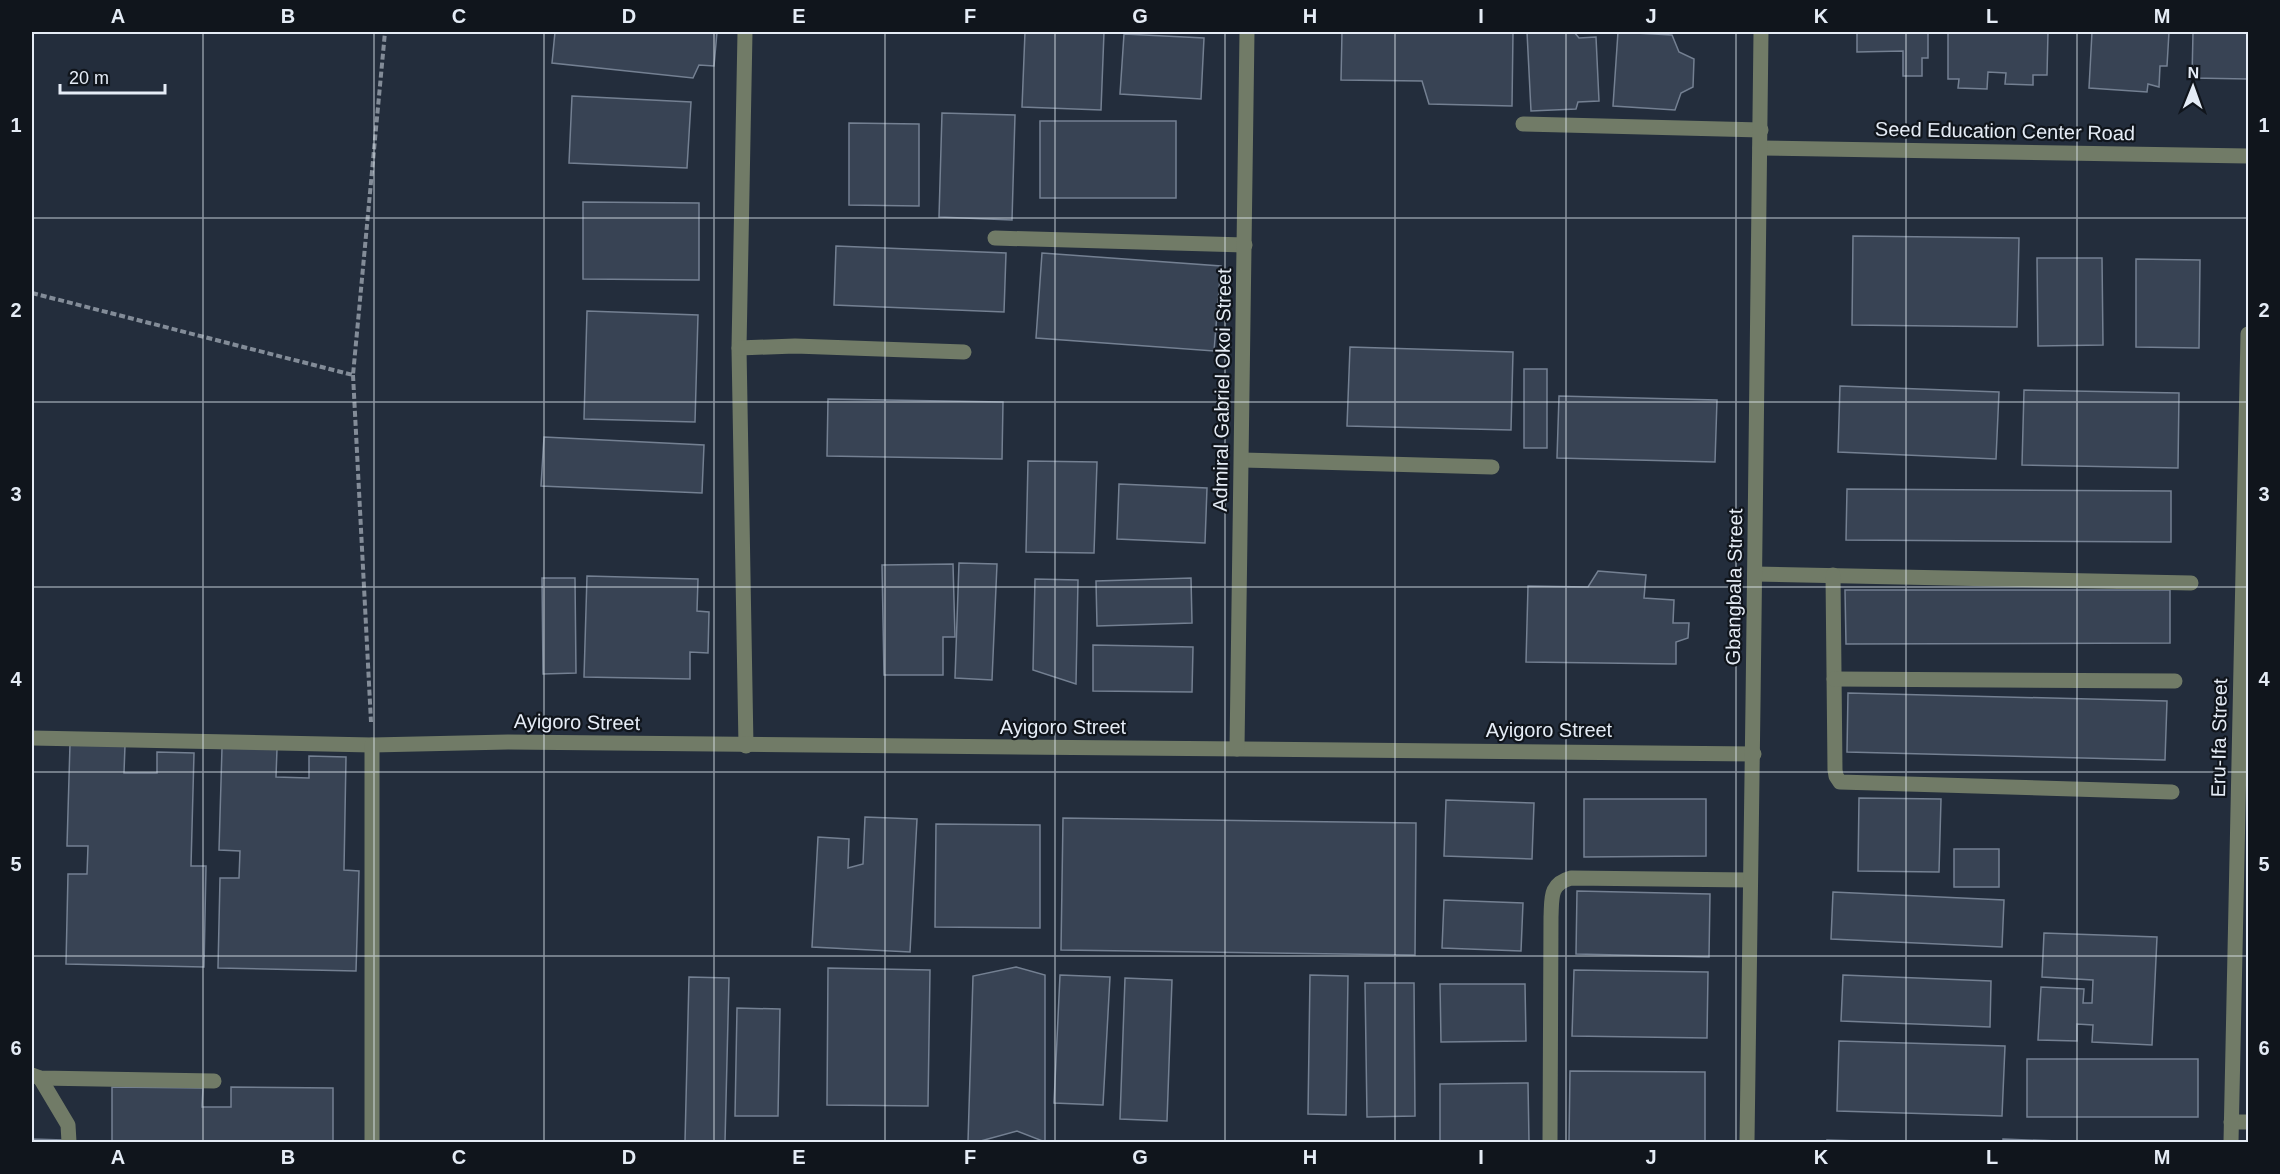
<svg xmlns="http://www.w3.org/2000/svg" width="2280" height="1174" viewBox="0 0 2280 1174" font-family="Helvetica,sans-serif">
<rect width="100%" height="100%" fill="#232d3c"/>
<g fill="#384354" stroke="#748092" stroke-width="1.5">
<polygon points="555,32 717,32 714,66 699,65 693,78 552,63"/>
<polygon points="1025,32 1104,32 1101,110 1022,107"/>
<polygon points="1342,32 1513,32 1512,106 1429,104 1422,81 1341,80"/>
<polygon points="1527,32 1574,32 1579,38 1596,37 1599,101 1578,102 1576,109 1531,111"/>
<polygon points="1618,32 1672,35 1679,52 1694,59 1693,87 1681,93 1675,110 1613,106"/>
<polygon points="1857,32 1928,32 1928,58 1922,58 1922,76 1903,76 1903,51 1857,52"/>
<polygon points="1948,32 2048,32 2047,75 2033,75 2033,85 2005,84 2006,73 1988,72 1987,89 1958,88 1959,79 1948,79"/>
<polygon points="2092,32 2169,32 2167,66 2160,66 2159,87 2148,84 2147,92 2089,88"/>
<polygon points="2193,32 2248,32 2248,79 2192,78"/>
<polygon points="1124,34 1204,38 1201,99 1120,94"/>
<polygon points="572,96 691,102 687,168 569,163"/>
<polygon points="942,113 1015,115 1012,220 939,217"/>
<rect x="1040" y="121" width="136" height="77"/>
<polygon points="849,123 919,124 919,206 849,205"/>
<polygon points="583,202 699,203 699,280 583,279"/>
<polygon points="1853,236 2019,238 2017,327 1852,325"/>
<polygon points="836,246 1006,253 1004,312 834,305"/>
<polygon points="1042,253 1221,266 1214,351 1036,338"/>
<polygon points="2037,258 2102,258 2103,345 2038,346"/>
<polygon points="2136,259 2200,260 2199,348 2136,347"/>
<polygon points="587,311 698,315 695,422 584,419"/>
<polygon points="1350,347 1513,352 1511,430 1347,426"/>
<rect x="1524" y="369" width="23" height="79"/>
<polygon points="1840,386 1999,392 1996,459 1838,452"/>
<polygon points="2024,390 2179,393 2178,468 2022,465"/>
<polygon points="1559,396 1717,400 1715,462 1557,458"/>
<polygon points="828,399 1003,402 1002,459 827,456"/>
<polygon points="544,437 704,445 702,493 541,486"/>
<polygon points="1028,461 1097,462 1094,553 1026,552"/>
<polygon points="1119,484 1207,488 1205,543 1117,539"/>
<polygon points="1847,489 2171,491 2171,542 1846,540"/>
<polygon points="959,563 997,564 992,680 955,678"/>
<polygon points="953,564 955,637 943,637 943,675 884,675 882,565"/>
<polygon points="1598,571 1646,575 1644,598 1674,600 1673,623 1689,623 1688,638 1676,642 1676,664 1526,662 1528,586 1588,587"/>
<polygon points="587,576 698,579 697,611 709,612 708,653 690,652 690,679 584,677"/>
<polygon points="542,578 575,578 576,673 543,674"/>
<polygon points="1191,578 1192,623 1097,626 1096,581"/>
<polygon points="1035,579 1078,580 1076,684 1033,670"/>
<polygon points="1845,590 2170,590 2170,643 1846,644"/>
<polygon points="1093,645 1193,647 1192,692 1093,691"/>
<polygon points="1848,693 2167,701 2165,760 1847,752"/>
<polygon points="70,744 125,745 124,773 157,773 157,752 194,753 191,866 206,866 204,967 66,964 68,874 87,874 88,846 67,846"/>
<polygon points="222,748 277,749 276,777 309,778 309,756 346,757 344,870 359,871 356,971 218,968 220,878 239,878 240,851 219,850"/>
<polygon points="1859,798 1941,799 1939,872 1858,871"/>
<polygon points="1584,799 1706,799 1706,856 1584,857"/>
<polygon points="1446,800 1534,803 1532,859 1444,856"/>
<polygon points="865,817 917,819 910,952 812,947 818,837 849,839 848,868 863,864"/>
<polygon points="1063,818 1416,823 1415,955 1061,950"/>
<polygon points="936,824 1040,825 1040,928 935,927"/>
<rect x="1954" y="849" width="45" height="38"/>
<polygon points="1577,891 1710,894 1709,957 1576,954"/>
<polygon points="1833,892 2004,900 2002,947 1831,939"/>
<polygon points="1444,900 1523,903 1521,951 1442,948"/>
<polygon points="2044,933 2157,937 2152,1045 2092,1042 2093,1025 2077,1024 2077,1041 2038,1040 2041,987 2084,989 2083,1003 2092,1003 2093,980 2042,977"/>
<polygon points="1016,967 1045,975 1045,1142 1017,1131 977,1142 968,1142 973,976"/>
<polygon points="828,968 930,970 928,1106 827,1105"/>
<polygon points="1574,970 1708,972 1707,1038 1572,1036"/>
<polygon points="1060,975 1110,977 1103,1105 1054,1103"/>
<polygon points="1310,975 1348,976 1346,1115 1308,1114"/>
<polygon points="1843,975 1991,981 1990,1027 1841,1021"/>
<polygon points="689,977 729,978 725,1142 685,1142"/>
<polygon points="1125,978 1172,980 1167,1121 1120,1119"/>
<polygon points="1365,983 1414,983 1415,1116 1367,1117"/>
<polygon points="1440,984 1525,984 1526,1041 1441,1042"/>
<polygon points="737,1008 780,1009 778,1116 735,1116"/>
<polygon points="1839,1041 2005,1046 2002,1116 1837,1111"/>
<rect x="2027" y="1059" width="171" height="58"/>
<polygon points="1570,1071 1705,1072 1705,1142 1569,1141"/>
<polygon points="1528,1083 1529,1142 1440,1142 1440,1084"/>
<polygon points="112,1087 203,1088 202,1107 231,1107 231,1087 333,1088 333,1142 112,1142"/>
<polygon points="32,1139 63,1140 63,1142 32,1142"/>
<polygon points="2003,1139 2058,1141 2058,1142 2003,1142"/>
<polygon points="1827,1140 1892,1142 1827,1142"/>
</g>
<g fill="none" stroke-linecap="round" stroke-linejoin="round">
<g stroke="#838c98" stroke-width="4" stroke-dasharray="6 3" stroke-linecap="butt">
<polyline points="32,293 353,375 385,32"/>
<polyline points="353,375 371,722"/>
</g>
<g stroke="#717b67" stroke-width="15">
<polyline points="745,32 739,348 746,746"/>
<polyline points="1523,124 1761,130"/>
<polyline points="1760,148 2248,156"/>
<polyline points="995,238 1245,245"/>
<polyline points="739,348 795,346 964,352"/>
<polyline points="1242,460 1492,467"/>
<polyline points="1755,574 2191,583"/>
<polyline points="1833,575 1835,770 1836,776 1840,782 2172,792"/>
<polyline points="1834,679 2175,681"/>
<polyline points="32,738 372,745 508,742 1754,754"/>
<polyline points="1237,749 1247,32"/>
<polyline points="32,1075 40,1078 214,1081"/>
<polyline points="40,1078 68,1125 69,1142"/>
<polyline points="2231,1122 2248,1122"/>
<polyline points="372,1142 372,745"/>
<path d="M1550 1142 1551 917C1552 898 1549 884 1571 878L1750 880"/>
<path d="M1747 1142C1751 772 1759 402 1761 32"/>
<polyline points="2231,1142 2248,334"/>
</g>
</g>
<path fill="none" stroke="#e5ecf6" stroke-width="1.5" stroke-opacity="0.55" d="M203 32V1142M374 32V1142M544 32V1142M714 32V1142M885 32V1142M1055 32V1142M1225 32V1142M1395 32V1142M1566 32V1142M1736 32V1142M1906 32V1142M2077 32V1142M32 218H2248M32 402H2248M32 587H2248M32 772H2248M32 956H2248"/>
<g text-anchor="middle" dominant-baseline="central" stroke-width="4.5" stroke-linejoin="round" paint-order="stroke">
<g font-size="20" fill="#e5ecf6" stroke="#10151c">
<text transform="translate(2005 131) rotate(1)">Seed Education Center Road</text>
<text transform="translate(1222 390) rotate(-89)">Admiral Gabriel Okoi Street</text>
<text transform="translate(1734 587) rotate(-89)">Gbangbala Street</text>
<text transform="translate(577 722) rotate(1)">Ayigoro Street</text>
<text x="1063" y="727">Ayigoro Street</text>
<text x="1549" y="730">Ayigoro Street</text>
<text transform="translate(2219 738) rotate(-89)">Eru-Ifa Street</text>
</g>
</g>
<rect width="2280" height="1174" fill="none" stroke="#10151c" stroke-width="66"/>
<g transform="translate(2193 87) rotate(1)" stroke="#10151c" stroke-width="4.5" paint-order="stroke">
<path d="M0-4.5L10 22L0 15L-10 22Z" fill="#e5ecf6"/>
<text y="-9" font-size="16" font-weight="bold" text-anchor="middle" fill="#e5ecf6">N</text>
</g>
<path d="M60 84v9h105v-9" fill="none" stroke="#e5ecf6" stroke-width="3"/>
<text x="69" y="84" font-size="18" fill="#e5ecf6" stroke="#10151c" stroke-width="4.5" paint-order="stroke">20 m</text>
<rect x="33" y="33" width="2214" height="1108" fill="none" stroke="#e5ecf6" stroke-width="2"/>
<g font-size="20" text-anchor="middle" font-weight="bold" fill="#e5ecf6">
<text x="118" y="23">A</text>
<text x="288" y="23">B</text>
<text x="459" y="23">C</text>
<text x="629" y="23">D</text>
<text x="799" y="23">E</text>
<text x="970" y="23">F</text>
<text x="1140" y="23">G</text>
<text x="1310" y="23">H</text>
<text x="1481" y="23">I</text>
<text x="1651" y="23">J</text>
<text x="1821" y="23">K</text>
<text x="1992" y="23">L</text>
<text x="2162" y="23">M</text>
<text x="16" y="132">1</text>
<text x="2264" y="132">1</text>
<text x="16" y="317">2</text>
<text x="2264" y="317">2</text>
<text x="16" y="501">3</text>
<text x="2264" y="501">3</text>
<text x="16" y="686">4</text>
<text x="2264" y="686">4</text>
<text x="16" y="871">5</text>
<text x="2264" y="871">5</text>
<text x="16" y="1055">6</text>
<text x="2264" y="1055">6</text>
<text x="118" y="1164">A</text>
<text x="288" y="1164">B</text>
<text x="459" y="1164">C</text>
<text x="629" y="1164">D</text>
<text x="799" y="1164">E</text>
<text x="970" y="1164">F</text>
<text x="1140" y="1164">G</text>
<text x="1310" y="1164">H</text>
<text x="1481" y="1164">I</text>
<text x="1651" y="1164">J</text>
<text x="1821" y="1164">K</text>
<text x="1992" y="1164">L</text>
<text x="2162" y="1164">M</text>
</g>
</svg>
